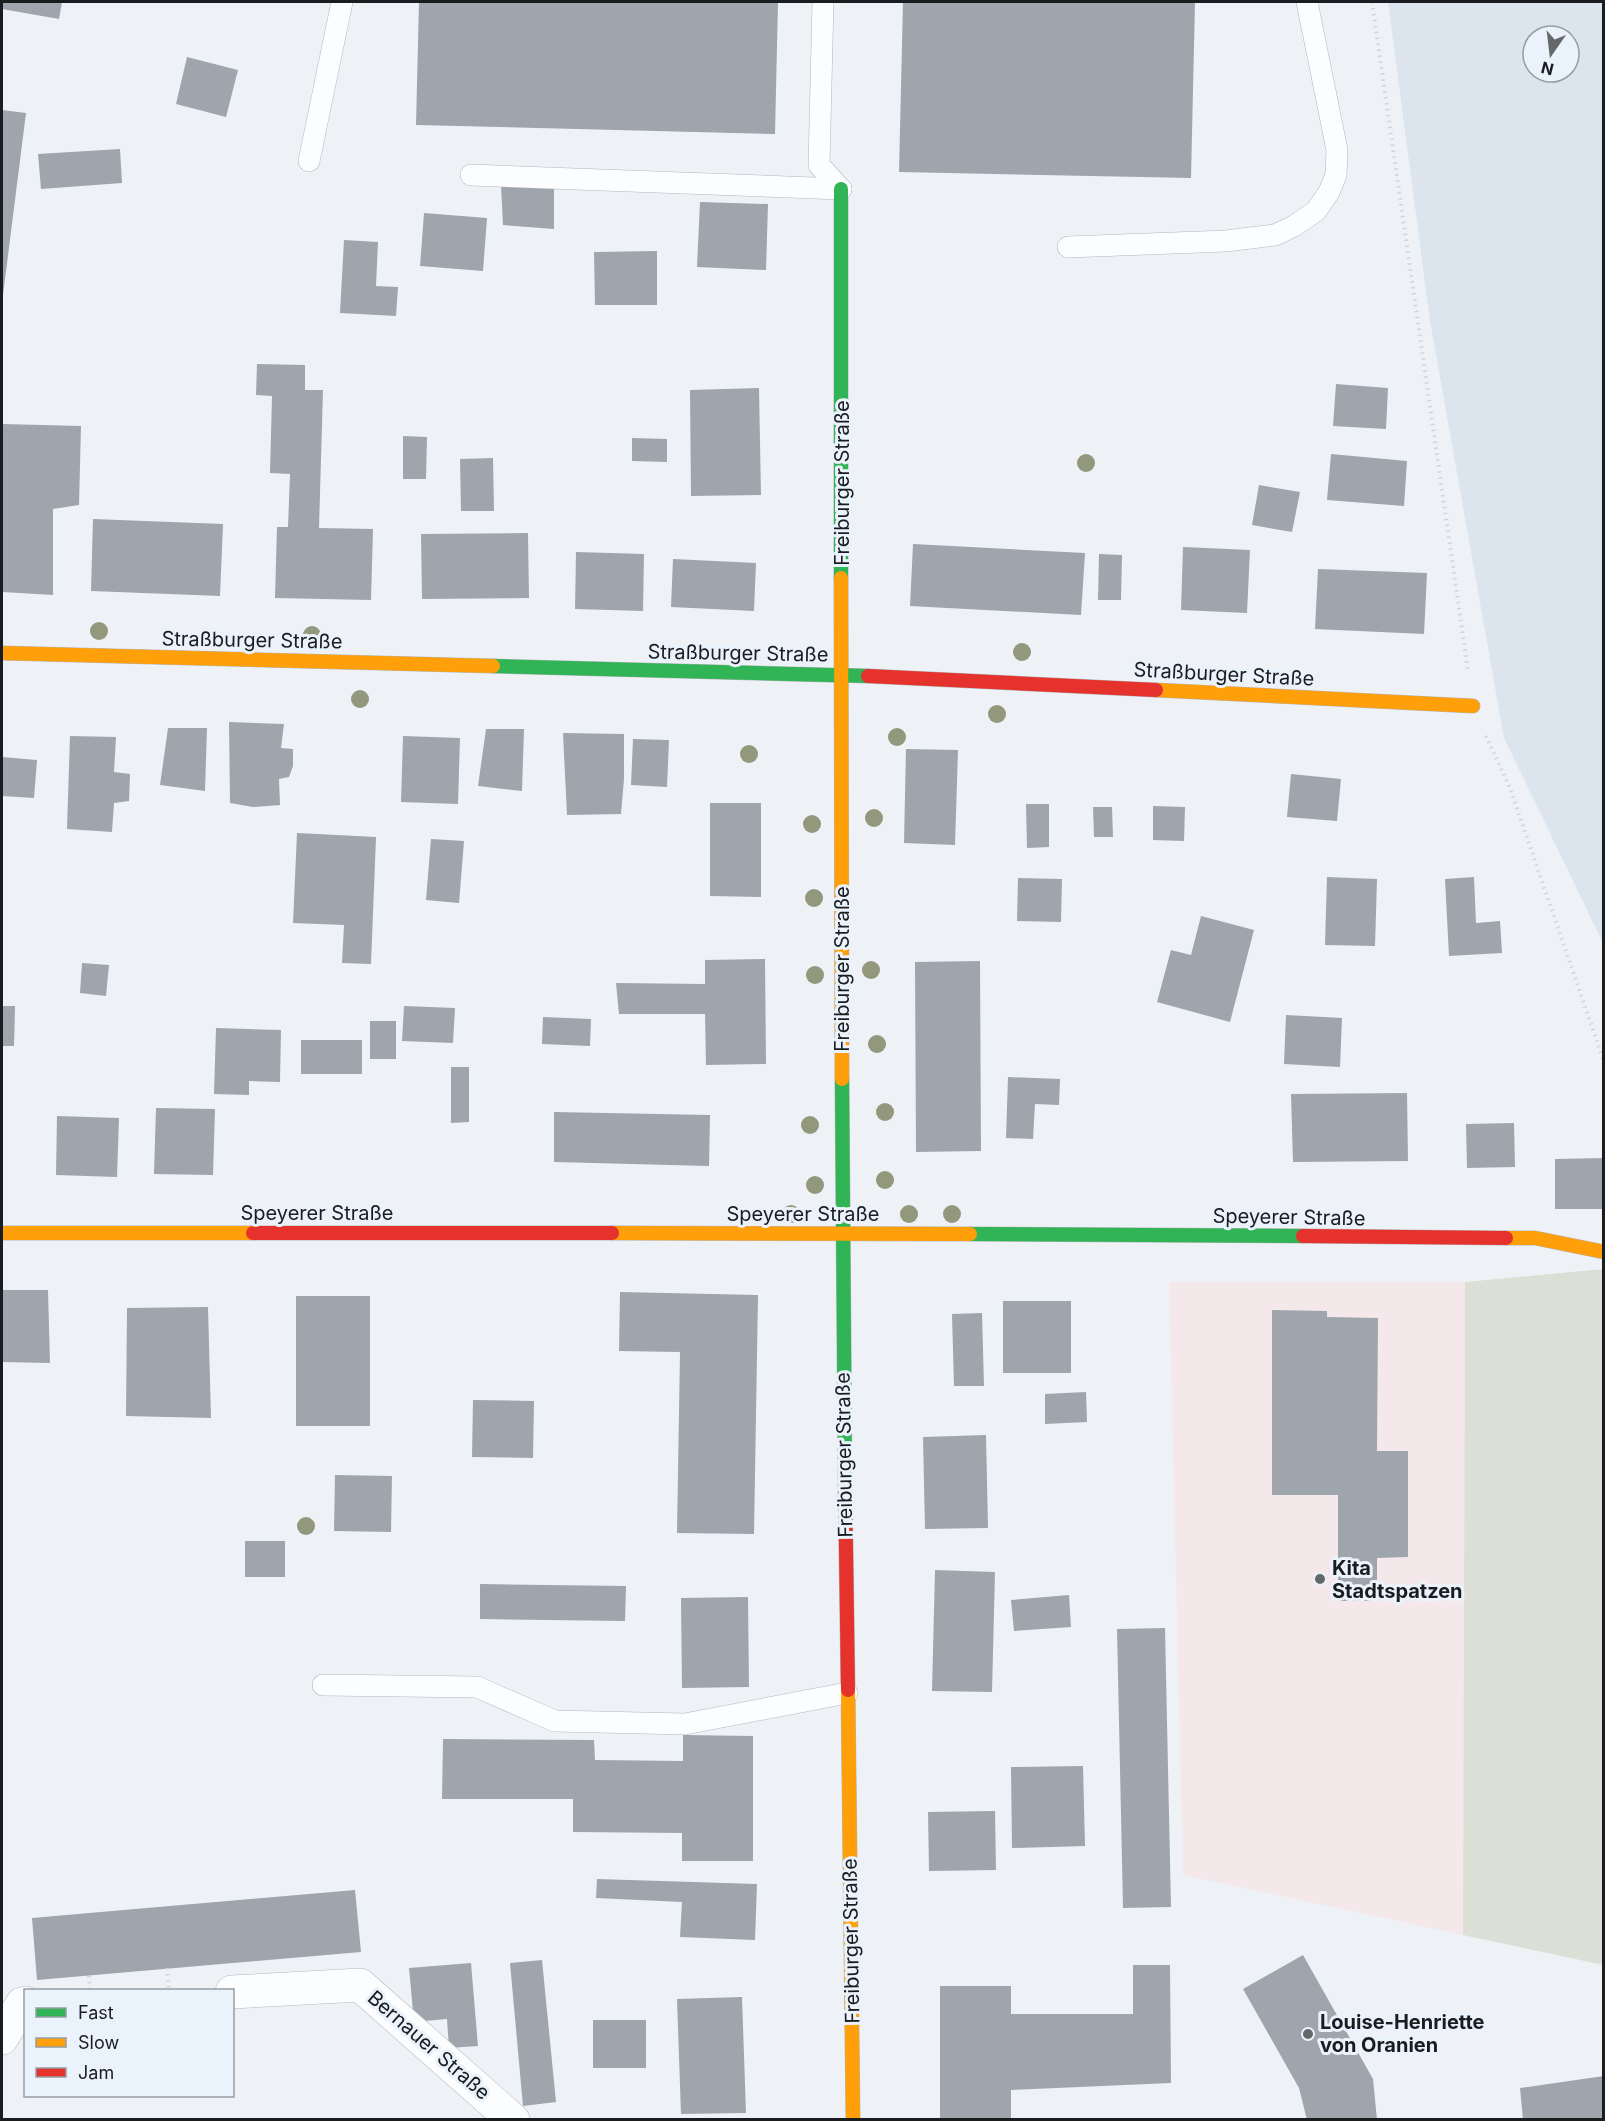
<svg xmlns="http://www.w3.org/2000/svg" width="1605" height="2121" viewBox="0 0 1605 2121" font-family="Inter,sans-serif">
<rect width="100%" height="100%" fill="#eef2f7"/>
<path fill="#dce5ee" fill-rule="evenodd" d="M1388 2H1603V943L1504 738 1430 321ZM1533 36H1569V72H1533Z"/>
<polygon fill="#f5e8eb" points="1169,1282 1465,1282 1463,1935 1183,1875"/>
<polygon fill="#dcdfd5" points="1603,1269 1604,1269 1603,1965 1463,1935 1465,1282"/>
<g fill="#9fa5ac">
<polygon points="2,2 62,2 59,19 2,9"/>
<polygon points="419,2 778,2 775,134 416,125"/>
<polygon points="903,2 1195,2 1191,178 899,172"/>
<polygon points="187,57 238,70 226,117 176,104"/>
<polygon points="2,110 26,113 3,295 2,295"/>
<polygon points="120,149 122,183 41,189 38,154"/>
<polygon points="501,186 554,188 554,229 503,225"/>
<polygon points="700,202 768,204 766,270 697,267"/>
<polygon points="424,213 487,218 483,271 420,266"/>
<polygon points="344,240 378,242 376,286 398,287 396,316 340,313"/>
<polygon points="657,251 657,305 595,305 594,252"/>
<polygon points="257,364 305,365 305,390 323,390 319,528 373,529 371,600 275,598 277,527 288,527 290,474 270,473 272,396 256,395"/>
<polygon points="1336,384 1388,388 1386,429 1333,426"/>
<polygon points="759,388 761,495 691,496 690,390"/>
<polygon points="2,424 81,426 79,505 53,509 53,595 2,592"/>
<polygon points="403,436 427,437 426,479 403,479"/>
<polygon points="632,438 667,439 667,462 632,461"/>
<polygon points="1331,454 1407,461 1404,506 1327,500"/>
<polygon points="493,458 494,511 461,511 460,459"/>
<polygon points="1259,485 1300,492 1292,532 1252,525"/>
<polygon points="93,519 223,524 220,596 91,591"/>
<polygon points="528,533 529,598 422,599 421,534"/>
<polygon points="913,544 1085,553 1081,615 910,606"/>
<polygon points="1183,547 1250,550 1247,613 1181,610"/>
<polygon points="576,552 644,554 643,611 575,609"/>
<polygon points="1099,554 1122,555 1121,600 1098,600"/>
<polygon points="673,559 756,563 754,611 671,607"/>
<polygon points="1318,569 1427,573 1424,634 1315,629"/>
<polygon points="229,722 284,724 281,748 293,749 293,766 289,777 279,779 280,805 253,807 230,803"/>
<polygon points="168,728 207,728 205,791 160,785"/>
<polygon points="486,729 524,729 522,791 478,786"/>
<polygon points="563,733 624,734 624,779 621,814 567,815"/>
<polygon points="70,736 116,737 114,772 130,774 129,801 114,803 112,832 67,829"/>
<polygon points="403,736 460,738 458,804 401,802"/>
<polygon points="633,739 669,740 667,787 631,785"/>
<polygon points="906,749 958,750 955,845 904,843"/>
<polygon points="2,757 37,760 34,798 2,796"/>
<polygon points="1291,774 1341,779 1337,821 1287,817"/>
<polygon points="710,803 761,803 761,897 710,896"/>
<polygon points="1026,804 1049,804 1049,847 1027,848"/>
<polygon points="1153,806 1185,807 1184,841 1153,840"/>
<polygon points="1093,807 1112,807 1113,837 1094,837"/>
<polygon points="297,833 376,837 371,964 342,963 344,925 293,923"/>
<polygon points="431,839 464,841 459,903 426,900"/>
<polygon points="1327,877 1377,879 1375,946 1325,945"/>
<polygon points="1474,877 1476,923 1500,921 1502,953 1449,956 1445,879"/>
<polygon points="1018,878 1062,879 1061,922 1017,921"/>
<polygon points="1201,916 1254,930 1230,1022 1157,1002 1171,950 1191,955"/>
<polygon points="765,959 766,1064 706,1065 705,1014 619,1014 616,983 705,984 705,960"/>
<polygon points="980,961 981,1151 916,1152 915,962"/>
<polygon points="82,963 109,965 106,996 80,993"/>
<polygon points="2,1006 15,1006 14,1046 2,1046"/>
<polygon points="404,1006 455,1008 453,1043 402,1041"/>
<polygon points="1286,1015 1342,1018 1340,1067 1284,1064"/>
<polygon points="543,1017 591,1019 590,1046 542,1044"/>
<rect x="370" y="1021" width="26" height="38"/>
<polygon points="216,1028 281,1030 280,1082 249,1081 249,1095 214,1094"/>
<rect x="301" y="1040" width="61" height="34"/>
<polygon points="451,1067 469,1067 469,1122 451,1123"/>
<polygon points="1008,1077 1060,1079 1059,1105 1035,1104 1033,1139 1006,1138"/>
<polygon points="1407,1093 1408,1161 1293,1162 1291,1094"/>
<polygon points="156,1108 215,1109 213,1175 154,1174"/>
<polygon points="554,1112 710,1115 709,1166 554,1162"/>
<polygon points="57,1116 119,1118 117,1177 56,1175"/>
<polygon points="1514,1123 1515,1167 1467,1168 1466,1124"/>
<polygon points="1604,1158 1604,1209 1555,1209 1555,1159"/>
<polygon points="2,1290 48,1290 50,1363 2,1362"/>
<polygon points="620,1292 758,1295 754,1534 677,1533 680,1352 619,1351"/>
<rect x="296" y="1296" width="74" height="130"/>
<rect x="1003" y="1301" width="68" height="72"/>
<polygon points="208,1307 211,1418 126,1416 127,1308"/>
<polygon points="1272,1310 1327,1311 1327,1317 1378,1318 1377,1451 1408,1451 1408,1557 1377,1558 1377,1601 1338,1601 1338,1495 1272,1495"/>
<polygon points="982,1313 984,1386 954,1386 952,1314"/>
<polygon points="1086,1392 1087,1422 1045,1424 1045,1394"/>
<polygon points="473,1400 534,1401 533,1458 472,1457"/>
<polygon points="986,1435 988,1528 925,1529 923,1437"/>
<polygon points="335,1475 392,1476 391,1532 334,1531"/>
<rect x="245" y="1541" width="40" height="36"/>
<polygon points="935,1570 995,1572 992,1692 932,1691"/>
<polygon points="480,1584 626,1586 625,1621 480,1619"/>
<polygon points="1069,1595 1071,1627 1014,1631 1011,1600"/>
<polygon points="748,1597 749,1687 682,1688 681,1598"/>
<polygon points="1165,1628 1171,1907 1123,1908 1117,1629"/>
<polygon points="683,1735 753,1736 753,1861 682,1861 682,1833 573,1832 573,1799 442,1799 443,1739 594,1740 595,1760 683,1761"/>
<polygon points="1083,1766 1085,1846 1012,1848 1011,1767"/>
<polygon points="995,1811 996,1870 929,1871 928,1812"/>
<polygon points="597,1879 757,1884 755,1940 680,1937 682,1902 596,1898"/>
<polygon points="355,1890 361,1952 37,1980 32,1918"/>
<polygon points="1303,1955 1373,2079 1377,2120 1307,2120 1299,2088 1243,1989"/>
<polygon points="542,1960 556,2102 523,2106 510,1963"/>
<polygon points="471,1963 478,2046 449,2048 447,2019 414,2022 409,1968"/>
<polygon points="1133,1965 1170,1965 1171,2083 1011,2090 1011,2120 940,2120 940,1986 1011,1986 1011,2014 1133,2014"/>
<polygon points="742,1997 746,2113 681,2114 677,1999"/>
<rect x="593" y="2020" width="53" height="48"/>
<polygon points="1604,2076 1604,2120 1523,2120 1520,2088"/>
</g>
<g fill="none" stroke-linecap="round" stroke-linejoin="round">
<g stroke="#b3b6b9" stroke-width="22">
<g id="lane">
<polyline points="823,2 819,165 841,189"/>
<polyline points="309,161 342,2"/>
<polyline points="471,175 841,189"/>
<polyline points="1068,247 1226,241 1275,235 1294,226 1316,211 1329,192 1336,175 1337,150 1307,2"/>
<polyline points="323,1685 477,1687 555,1721 685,1724 847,1693"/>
</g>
</g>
<g stroke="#b3b6b9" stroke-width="34">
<g id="street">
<polyline points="232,1992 360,1985 513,2120"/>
<polyline points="2,2038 22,2004 26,2003"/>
</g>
</g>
<g stroke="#b3b6b9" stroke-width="15">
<g id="fast">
<polyline points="841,189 841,578"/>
<polyline points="493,666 868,676"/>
<polyline points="842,1079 845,1478"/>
<polyline points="970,1234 1303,1236"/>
</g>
</g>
<g stroke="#b3b6b9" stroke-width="15">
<g id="slow">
<polyline points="841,578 842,1079"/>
<polyline points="2,653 493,666"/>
<polyline points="1156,690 1473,706"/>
<polyline points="2,1233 253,1233"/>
<polyline points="612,1233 970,1234"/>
<polyline points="1506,1238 1535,1238 1604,1252"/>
<polyline points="848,1690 853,2120"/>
</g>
</g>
<g stroke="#b3b6b9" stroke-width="15">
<g id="jam">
<polyline points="868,676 1156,690"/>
<polyline points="253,1233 612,1233"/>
<polyline points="1303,1236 1506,1238"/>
<polyline points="845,1478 848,1690"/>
</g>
</g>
<g stroke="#d3d4d6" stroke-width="4" stroke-dasharray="1.5 4.5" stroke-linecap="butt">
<polyline points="1372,2 1468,671"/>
<polyline points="1486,736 1510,788 1604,1062"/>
<polyline points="167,1968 169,1990"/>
<polyline points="89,1976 90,1990"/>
</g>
<use href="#lane" stroke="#fcfdfe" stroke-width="21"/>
<use href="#street" stroke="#fcfdfe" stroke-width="33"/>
<use href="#fast" stroke="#30b455" stroke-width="14"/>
<use href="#slow" stroke="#ff9f0a" stroke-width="14"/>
<use href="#jam" stroke="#e5322d" stroke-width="14"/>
</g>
<g fill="#93977b">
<circle cx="1086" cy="463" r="9"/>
<circle cx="99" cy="631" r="9"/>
<circle cx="312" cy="635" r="9"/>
<circle cx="1022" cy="652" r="9"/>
<circle cx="360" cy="699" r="9"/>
<circle cx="997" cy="714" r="9"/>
<circle cx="897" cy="737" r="9"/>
<circle cx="749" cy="754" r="9"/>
<circle cx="874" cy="818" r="9"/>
<circle cx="812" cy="824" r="9"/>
<circle cx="814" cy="898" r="9"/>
<circle cx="871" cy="970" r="9"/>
<circle cx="815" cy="975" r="9"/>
<circle cx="877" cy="1044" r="9"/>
<circle cx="885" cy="1112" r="9"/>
<circle cx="810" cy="1125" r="9"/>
<circle cx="885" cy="1180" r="9"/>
<circle cx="815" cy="1185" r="9"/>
<circle cx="791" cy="1214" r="9"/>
<circle cx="909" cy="1214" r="9"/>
<circle cx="952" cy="1214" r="9"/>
<circle cx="306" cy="1526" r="9"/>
</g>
<g fill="#64686b" stroke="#eaf2fb" stroke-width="2">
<circle cx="1320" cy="1579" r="6"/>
<circle cx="1308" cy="2034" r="6"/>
</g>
<g text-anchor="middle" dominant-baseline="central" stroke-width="6" stroke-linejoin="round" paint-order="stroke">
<g font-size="20" fill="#1a1d20" stroke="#eaf2fb">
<text transform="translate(842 483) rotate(-90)">Freiburger Straße</text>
<text transform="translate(252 640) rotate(1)">Straßburger Straße</text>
<text transform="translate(738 653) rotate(1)">Straßburger Straße</text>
<text transform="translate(1224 674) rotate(3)">Straßburger Straße</text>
<text transform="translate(842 969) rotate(-90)">Freiburger Straße</text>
<text x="317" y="1213">Speyerer Straße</text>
<text x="803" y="1214">Speyerer Straße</text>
<text transform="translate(1289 1217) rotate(1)">Speyerer Straße</text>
<text transform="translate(844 1455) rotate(-91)">Freiburger Straße</text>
<text transform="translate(851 1941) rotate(-91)">Freiburger Straße</text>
<text transform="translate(429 2045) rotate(41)">Bernauer Straße</text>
</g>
<g font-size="20" font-weight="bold" fill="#1a1d20" stroke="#eaf2fb" text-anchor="start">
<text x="1332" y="1568">Kita<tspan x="1332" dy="23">Stadtspatzen</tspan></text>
<text x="1320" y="2022">Louise-Henriette<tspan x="1320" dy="23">von Oranien</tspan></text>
</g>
</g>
<rect width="1605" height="2121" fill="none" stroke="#1a1d20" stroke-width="6"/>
<rect x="24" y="1989" width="210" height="108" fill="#eaf2fb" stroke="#979da3" stroke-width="1.5"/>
<rect x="36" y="2008" width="30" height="9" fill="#30b455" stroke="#979da3" stroke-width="1.5"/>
<text x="78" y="2019" font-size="18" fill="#1a1d20">Fast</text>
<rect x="36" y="2038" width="30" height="9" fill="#ff9f0a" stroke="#979da3" stroke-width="1.5"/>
<text x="78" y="2049" font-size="18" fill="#1a1d20">Slow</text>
<rect x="36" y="2068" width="30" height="9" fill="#e5322d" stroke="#979da3" stroke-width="1.5"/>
<text x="78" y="2079" font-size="18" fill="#1a1d20">Jam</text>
<g transform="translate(1551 54) rotate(194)"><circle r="28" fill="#eaf2fb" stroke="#979da3" stroke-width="1.5"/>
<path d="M0-4.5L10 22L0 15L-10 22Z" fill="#64686b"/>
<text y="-9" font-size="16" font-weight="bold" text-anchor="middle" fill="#1a1d20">N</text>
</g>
</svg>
